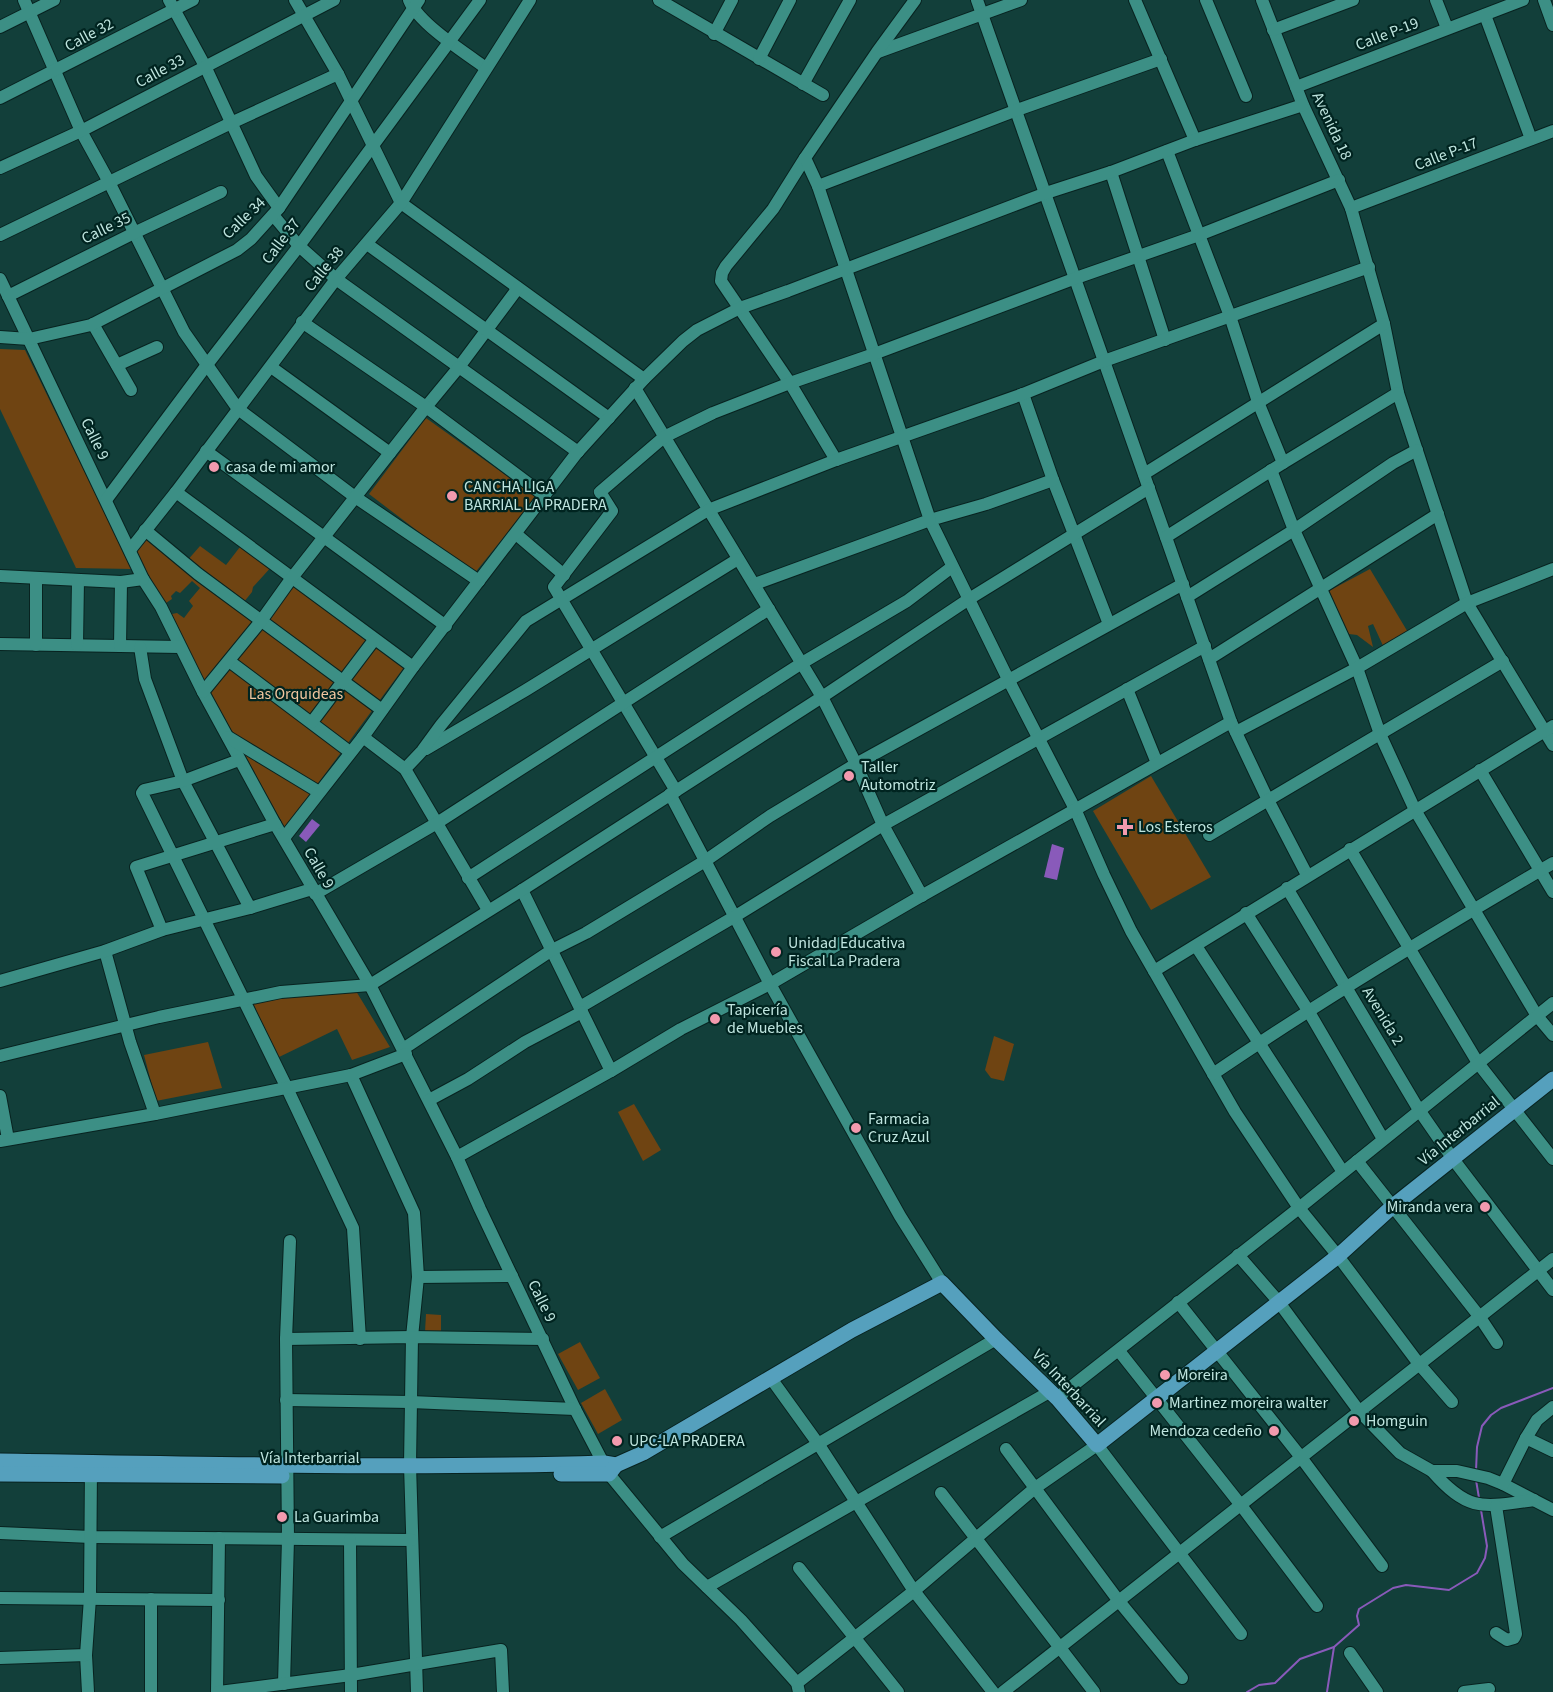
<svg xmlns="http://www.w3.org/2000/svg" width="1553" height="1692" viewBox="0 0 1553 1692" font-family="'Source Sans 3',sans-serif">
<rect width="100%" height="100%" fill="#123f3a"/>
<g fill="#6f4412" fill-rule="evenodd">
<polygon points="0,349 25,350 132,569 76,568 0,409"/>
<polygon points="426,418 536,497 474,574 369,494"/>
<path d="M143 534 256 625 205 689 131 552ZM192 581 200 588 189 601 193 606 184 618 177 613 172 614 166 603 172 599 171 596 176 591 180 593Z"/>
<polygon points="243,543 273,565 253,587 252,592 243,603 186,562 200,546 226,565"/>
<polygon points="1370,569 1409,634 1391,640 1385,650 1373,624 1368,626 1373,647 1357,635 1349,634 1346,640 1325,593"/>
<polygon points="291,583 405,666 285,828 209,690"/>
<polygon points="1151,776 1211,877 1151,910 1093,811"/>
<polygon points="356,991 390,1047 352,1060 337,1029 277,1058 253,1003 287,997"/>
<polygon points="994,1036 1014,1044 1004,1081 991,1078 985,1070"/>
<polygon points="208,1042 222,1088 156,1101 144,1055"/>
<polygon points="634,1104 661,1150 643,1161 618,1112"/>
<polygon points="426,1314 441,1315 441,1332 425,1332"/>
<polygon points="580,1342 600,1378 578,1390 558,1354"/>
<polygon points="605,1389 622,1420 598,1434 581,1403"/>
</g>
<g fill="#895aba">
<polygon points="312,819 320,825 306,842 299,836"/>
<polygon points="1052,844 1064,848 1057,880 1044,877"/>
</g>
<g fill="none" stroke-linecap="round" stroke-linejoin="round">
<g stroke="#895aba" stroke-width="2">
<polyline points="1476,1471 1477,1447 1482,1426 1491,1415 1501,1408 1553,1388"/>
<polyline points="1476,1480 1479,1498"/>
<polyline points="1247,1692 1259,1685 1275,1683 1300,1659 1334,1647 1359,1625 1357,1616 1359,1609 1393,1588 1406,1585 1449,1590 1477,1573 1485,1558 1487,1546 1481,1510"/>
<polyline points="1327,1692 1334,1647"/>
</g>
<g stroke="#082320" stroke-width="14">
<g id="minor">
<polyline points="24,0 81,131 109,182 184,332 238,409 355,497 479,581"/>
<polyline points="169,0 205,66 256,176 279,208"/>
<polyline points="295,0 338,74 401,203 644,379"/>
<path d="M409 0C418 23 465 53 486 68"/>
<polyline points="659,0 823,95"/>
<polyline points="977,0 1231,722 1268,800 1307,875"/>
<polyline points="1135,0 1195,140"/>
<polyline points="1206,0 1246,96"/>
<polyline points="1262,0 1303,105 1351,208 1384,324 1398,393 1467,603 1553,745"/>
<polyline points="1436,0 1447,28"/>
<polyline points="1544,0 1553,25"/>
<polyline points="1485,15 1531,139"/>
<polyline points="0,27 54,0"/>
<polyline points="1273,30 1353,0"/>
<polyline points="714,34 732,0"/>
<polyline points="878,52 1021,0"/>
<polyline points="759,59 790,0"/>
<polyline points="803,84 850,0"/>
<polyline points="1296,87 1523,0"/>
<polyline points="0,98 193,0"/>
<polyline points="1167,151 1230,316 1258,402 1283,463"/>
<polyline points="805,158 773,209 726,266 722,273 721,281 790,383 836,460"/>
<polyline points="0,168 81,131 334,0"/>
<polyline points="1111,172 1165,340"/>
<polyline points="818,186 1017,110 1161,59"/>
<polyline points="1351,208 1553,131"/>
<polyline points="273,215 299,246 336,279 459,367 518,288"/>
<polyline points="0,235 231,123 338,74"/>
<polyline points="367,244 609,418"/>
<polyline points="0,279 143,579 161,607 203,692 275,824 370,985 457,1157 480,1209 575,1409 609,1474 683,1564 741,1620 797,1683 799,1692"/>
<polyline points="8,296 134,233 221,192"/>
<polyline points="93,324 131,390"/>
<polyline points="0,337 29,339 91,325 237,250 251,239 279,208 419,0"/>
<polyline points="117,365 157,347"/>
<polyline points="271,367 390,453"/>
<polyline points="635,388 822,697 856,764 883,825 922,896"/>
<polyline points="1023,394 1053,480 1109,624"/>
<polyline points="206,451 446,626"/>
<polyline points="1271,470 1294,530 1357,668 1380,734 1415,810 1537,1016 1553,1035"/>
<polyline points="1144,474 1384,324"/>
<polyline points="1053,480 986,504 930,520 1009,681 1075,809 1104,875 1131,931 1235,1112 1299,1208 1338,1256 1419,1364 1452,1402"/>
<polyline points="176,492 413,667"/>
<polyline points="545,496 426,407 459,367 578,452"/>
<polyline points="106,500 206,366 299,246 480,0"/>
<polyline points="145,530 198,574 382,710"/>
<polyline points="516,534 564,575"/>
<polyline points="1166,537 1283,463 1398,393"/>
<polyline points="130,550 176,492 336,279 401,203 530,0"/>
<polyline points="0,576 121,582 143,579"/>
<polyline points="755,584 930,520 818,186 805,158 877,52 915,0"/>
<polyline points="1187,597 1294,530 1393,463 1417,450"/>
<polyline points="0,644 180,647"/>
<polyline points="36,645 36,578"/>
<polyline points="77,645 78,580"/>
<polyline points="120,646 121,582"/>
<polyline points="140,647 145,679 183,781 250,908"/>
<polyline points="1209,659 1438,514"/>
<polyline points="229,661 350,752"/>
<polyline points="1127,689 1157,763"/>
<polyline points="203,692 261,621 291,579 426,407 302,322"/>
<polyline points="312,722 374,640"/>
<polyline points="1236,732 1357,668 1467,603 1553,569"/>
<polyline points="228,737 319,792"/>
<polyline points="363,737 405,769 488,910"/>
<polyline points="426,749 526,690 738,559"/>
<polyline points="239,760 183,781 144,790 142,793 286,1086 353,1228 360,1339"/>
<polyline points="405,769 422,751 441,725 526,621 708,510 836,460 1023,394 1104,361 1369,267"/>
<polyline points="1480,770 1553,892"/>
<polyline points="676,791 554,587 612,511 600,492 664,437 713,413 790,383 874,354 1076,278 1199,235 1339,180"/>
<polyline points="670,794 770,984 900,1216 942,1283"/>
<polyline points="1209,835 1503,661"/>
<polyline points="284,838 363,737 413,667 576,454 644,379 683,341 697,330 740,308 788,291 1046,193 1111,172 1195,140 1303,105"/>
<polyline points="1350,849 1478,1063 1553,1159"/>
<polyline points="468,878 802,663 907,601 952,567"/>
<polyline points="1287,888 1419,1110 1453,1159 1553,1290"/>
<polyline points="522,890 611,1071"/>
<polyline points="315,894 437,823 769,609"/>
<polyline points="1246,913 1309,1012 1383,1139"/>
<polyline points="162,930 136,867 275,824"/>
<polyline points="1196,946 1343,1172"/>
<polyline points="105,951 130,1042 155,1114"/>
<polyline points="1154,971 1553,726"/>
<polyline points="0,981 105,951 162,930 250,908 312,889"/>
<polyline points="580,1007 734,917 883,825 1205,646"/>
<polyline points="403,1049 552,950 586,933 705,861 770,816 856,764 1183,584"/>
<polyline points="0,1056 159,1017 281,992 370,985 522,890 822,697 969,599 1149,488"/>
<path d="M1213 1074C1323 999 1438 930 1553 863"/>
<polyline points="351,1075 414,1213 418,1277 412,1337 410,1465 417,1692"/>
<polyline points="0,1096 8,1139"/>
<polyline points="429,1100 468,1079 525,1042 582,1012"/>
<polyline points="0,1141 155,1114 351,1075 406,1054"/>
<polyline points="457,1157 611,1071 681,1029 770,984 916,899 1231,722"/>
<polyline points="1357,1161 1479,1316 1497,1343"/>
<polyline points="1238,1255 1278,1301 1359,1411 1400,1453 1432,1471 1457,1471 1488,1478 1503,1484 1553,1510"/>
<polyline points="418,1277 512,1276"/>
<polyline points="1178,1302 1300,1456 1382,1566"/>
<polyline points="286,1339 412,1337 543,1339"/>
<polyline points="1119,1351 1240,1504 1317,1606"/>
<polyline points="770,1377 819,1445 914,1591 993,1692"/>
<polyline points="1057,1398 1299,1208 1553,1003"/>
<polyline points="286,1400 411,1402 575,1409"/>
<polyline points="1553,1407 1537,1420 1526,1438 1553,1451"/>
<polyline points="1006,1449 1118,1600 1182,1678"/>
<path d="M1432 1471C1469 1513 1483 1507 1534 1500"/>
<polyline points="1503,1484 1526,1438"/>
<polyline points="941,1493 1094,1692"/>
<polyline points="0,1533 91,1537 412,1540"/>
<polyline points="660,1537 996,1339"/>
<polyline points="350,1540 351,1692"/>
<polyline points="799,1568 898,1692"/>
<polyline points="707,1587 1051,1391"/>
<polyline points="0,1598 219,1600"/>
<polyline points="151,1599 151,1692"/>
<polyline points="1496,1633 1507,1640 1514,1638 1516,1634 1496,1506"/>
<polyline points="1350,1653 1377,1692"/>
<polyline points="86,1655 88,1692"/>
<polyline points="0,1658 86,1655 90,1598 91,1466"/>
<polyline points="797,1683 914,1591 1035,1488 1097,1445 1241,1634"/>
<polyline points="284,1684 288,1539 286,1339 290,1241"/>
<polyline points="217,1692 219,1538"/>
<polyline points="219,1692 351,1675 501,1650 503,1692"/>
<polyline points="1003,1692 1553,1259"/>
<polyline points="1464,1692 1489,1689"/>
</g>
</g>
<g stroke="#082320" stroke-width="17">
<g id="major">
<path d="M0 1461C201 1464 403 1469 604 1463L616 1465 643 1453 852 1330 942 1283 996 1339 1057 1398 1097 1445 1338 1256 1393 1206 1553 1079"/>
<polyline points="0,1474 282,1476"/>
<polyline points="561,1474 609,1474 616,1465"/>
</g>
</g>
<use href="#minor" stroke="#3c8f85" stroke-width="12"/>
<use href="#major" stroke="#55a0bd" stroke-width="15"/>
</g>
<g fill="#f29aae" stroke="#002420" stroke-width="2">
<circle cx="214" cy="467" r="6"/>
<circle cx="452" cy="496" r="6"/>
<circle cx="849" cy="776" r="6"/>
<path d="M1122 818h6v6h6v6h-6v6h-6v-6h-6v-6h6z"/>
<circle cx="776" cy="952" r="6"/>
<circle cx="715" cy="1019" r="6"/>
<circle cx="856" cy="1128" r="6"/>
<circle cx="1485" cy="1207" r="6"/>
<circle cx="1165" cy="1375" r="6"/>
<circle cx="1157" cy="1403" r="6"/>
<circle cx="1354" cy="1421" r="6"/>
<circle cx="1274" cy="1431" r="6"/>
<circle cx="617" cy="1441" r="6"/>
<circle cx="282" cy="1517" r="6"/>
</g>
<g text-anchor="middle" dominant-baseline="central" stroke-width="4.5" stroke-linejoin="round" paint-order="stroke">
<g font-size="16" fill="#bfe5df" stroke="#002420">
<text transform="translate(1387 34) rotate(-21)">Calle P-19</text>
<text transform="translate(89 35) rotate(-28)">Calle 32</text>
<text transform="translate(160 71) rotate(-28)">Calle 33</text>
<text transform="translate(1332 126) rotate(65)">Avenida 18</text>
<text transform="translate(1446 154) rotate(-21)">Calle P-17</text>
<text transform="translate(244 218) rotate(-44)">Calle 34</text>
<text transform="translate(106 228) rotate(-26)">Calle 35</text>
<text transform="translate(281 241) rotate(-53)">Calle 37</text>
<text transform="translate(324 269) rotate(-51)">Calle 38</text>
<text transform="translate(95 439) rotate(64)">Calle 9</text>
<text transform="translate(319 868) rotate(60)">Calle 9</text>
<text transform="translate(1383 1016) rotate(59)">Avenida 2</text>
<text transform="translate(1459 1131) rotate(-39)">Vía Interbarrial</text>
<text transform="translate(542 1301) rotate(64)">Calle 9</text>
<text transform="translate(1069 1388) rotate(47)">Vía Interbarrial</text>
<text x="310" y="1458">Vía Interbarrial</text>
</g>
<g font-size="16" fill="#bfe5df" stroke="#002420" text-anchor="start">
<text x="226" y="467">casa de mi amor</text>
<text x="464" y="487">CANCHA LIGA<tspan x="464" dy="18">BARRIAL LA PRADERA</tspan></text>
<text x="861" y="767">Taller<tspan x="861" dy="18">Automotriz</tspan></text>
<text x="1138" y="827">Los Esteros</text>
<text x="788" y="943">Unidad Educativa<tspan x="788" dy="18">Fiscal La Pradera</tspan></text>
<text x="727" y="1010">Tapicería<tspan x="727" dy="18">de Muebles</tspan></text>
<text x="868" y="1119">Farmacia<tspan x="868" dy="18">Cruz Azul</tspan></text>
<text x="1473" y="1207" text-anchor="end">Miranda vera</text>
<text x="1177" y="1375">Moreira</text>
<text x="1169" y="1403">Martinez moreira walter</text>
<text x="1366" y="1421">Homguin</text>
<text x="1262" y="1431" text-anchor="end">Mendoza cedeño</text>
<text x="629" y="1441">UPC-LA PRADERA</text>
<text x="294" y="1517">La Guarimba</text>
</g>
<g font-size="16" fill="#f1c69f" stroke="#002420">
<text x="296" y="694">Las Orquideas</text>
</g>
</g>
</svg>
